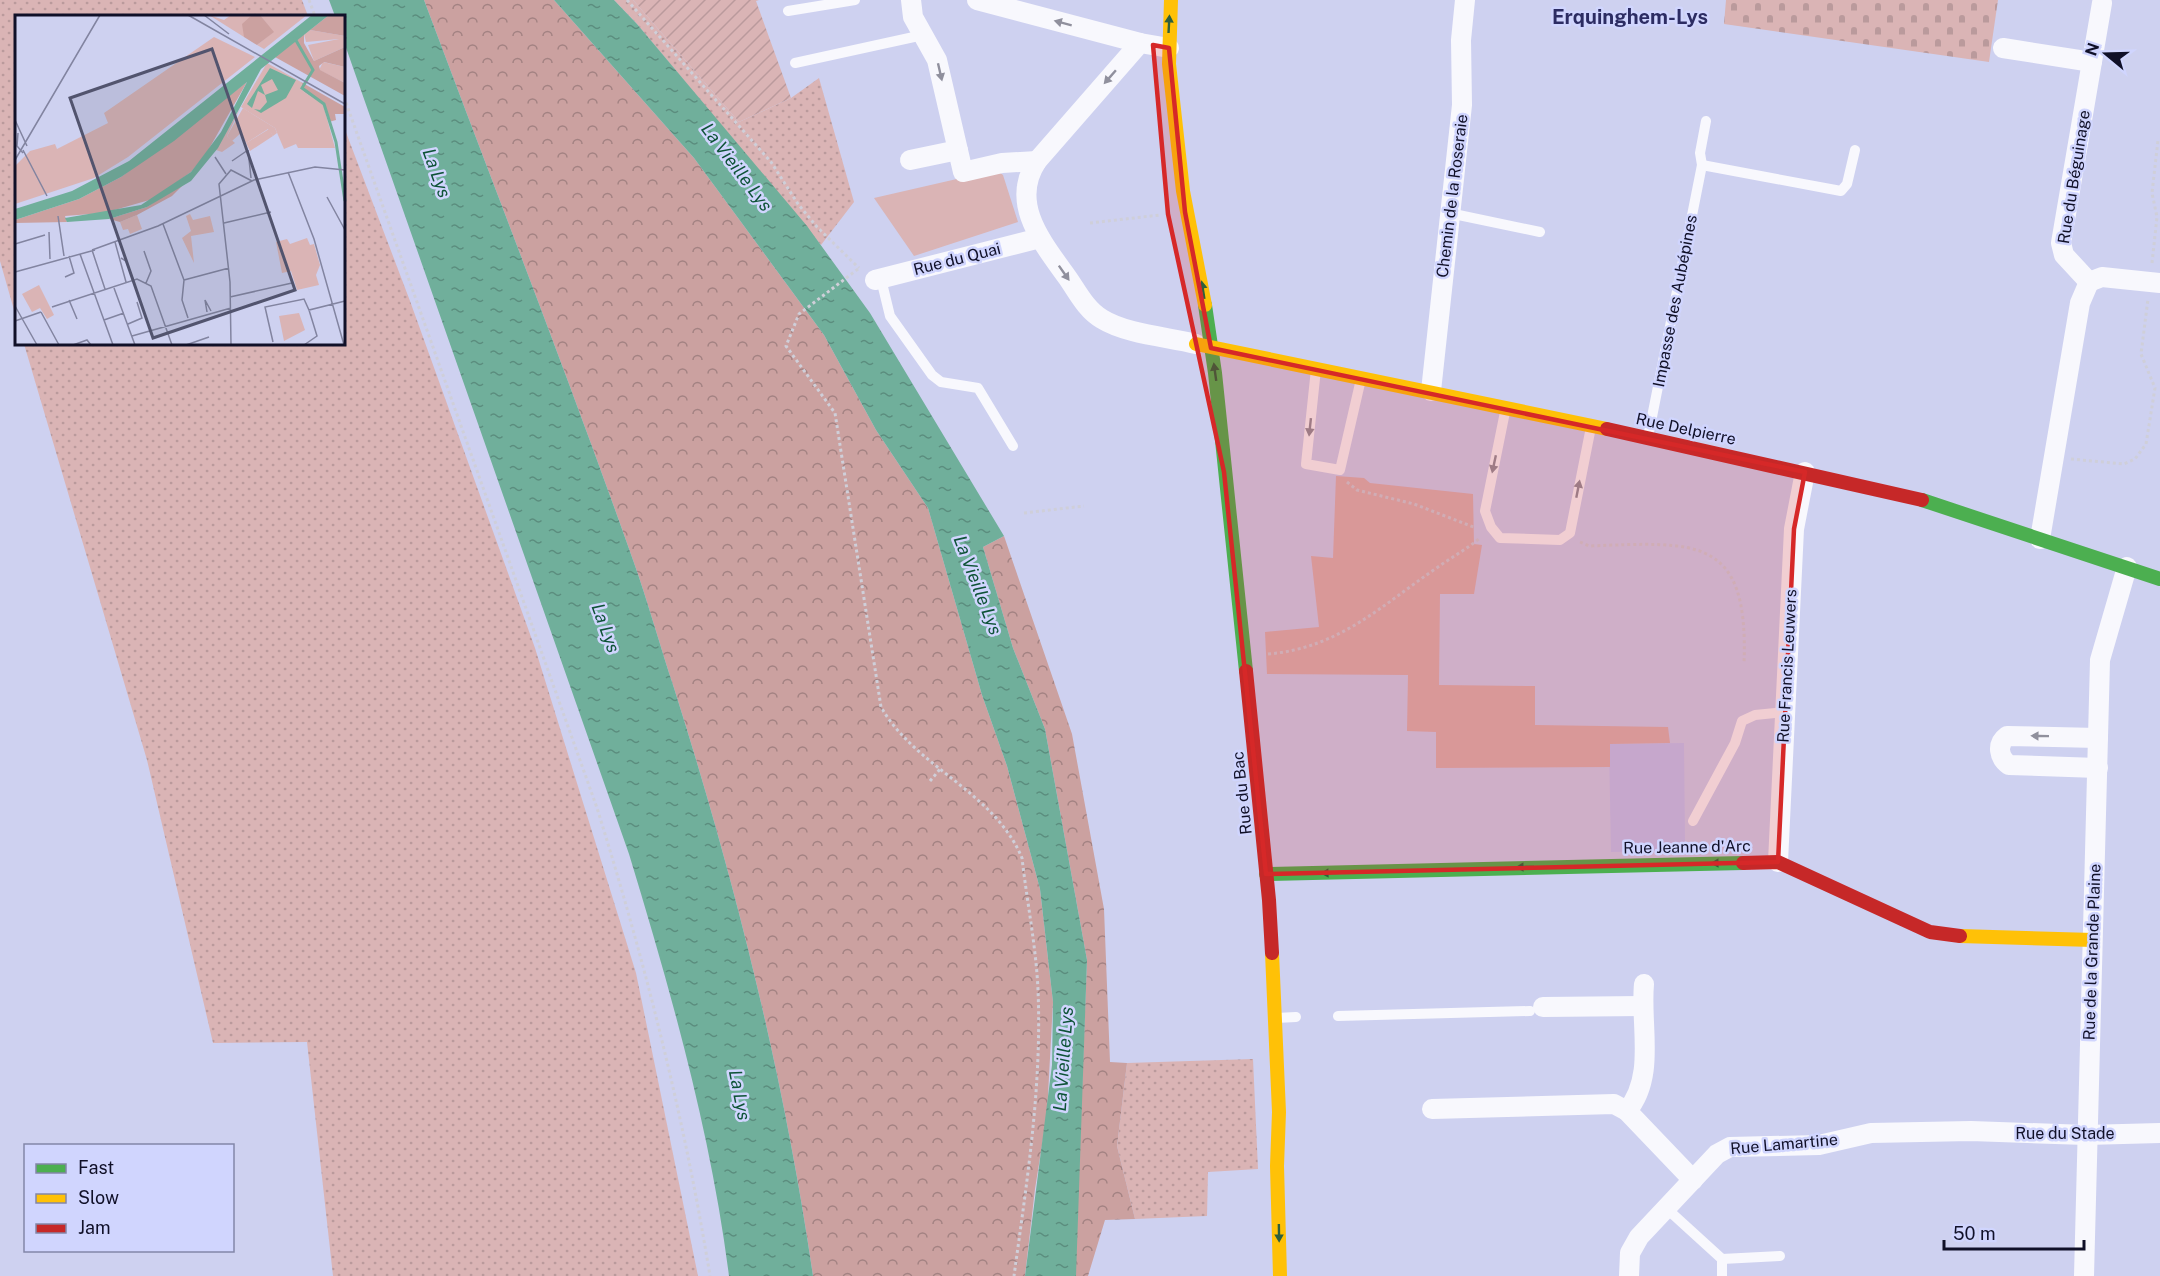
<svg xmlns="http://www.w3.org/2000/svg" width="2160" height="1276" viewBox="0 0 2160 1276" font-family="'Public Sans',sans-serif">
<defs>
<pattern id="grass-dots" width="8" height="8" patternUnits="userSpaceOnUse" patternTransform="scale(1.5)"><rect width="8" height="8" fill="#dab4b5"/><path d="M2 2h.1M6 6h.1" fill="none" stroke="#ba9a9c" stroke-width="1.8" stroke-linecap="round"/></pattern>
<pattern id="forest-crowns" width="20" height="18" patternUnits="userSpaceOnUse" patternTransform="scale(1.5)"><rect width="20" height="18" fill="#cba1a0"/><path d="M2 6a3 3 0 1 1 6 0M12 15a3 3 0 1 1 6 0" fill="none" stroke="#a38282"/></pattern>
<pattern id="cemetery-stones" width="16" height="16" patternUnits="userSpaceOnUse" patternTransform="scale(1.5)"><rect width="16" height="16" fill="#dab4b5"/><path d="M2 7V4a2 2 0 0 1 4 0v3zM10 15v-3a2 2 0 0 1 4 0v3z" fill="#ba9a9c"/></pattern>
<pattern id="garden-furrows" width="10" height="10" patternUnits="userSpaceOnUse" patternTransform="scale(1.5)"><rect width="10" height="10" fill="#dab4b5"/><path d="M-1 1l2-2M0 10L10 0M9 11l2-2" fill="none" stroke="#ba9a9c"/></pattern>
<pattern id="water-ripples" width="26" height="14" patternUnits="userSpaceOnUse" patternTransform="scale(1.5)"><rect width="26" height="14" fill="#70af9b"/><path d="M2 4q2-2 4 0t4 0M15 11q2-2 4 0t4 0" fill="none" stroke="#5b8d7e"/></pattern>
</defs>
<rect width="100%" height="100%" fill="#ced1f0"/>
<polygon fill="#c2c7f6" points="1684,743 1685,844 1658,845 1657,851 1611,852 1609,744"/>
<g fill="url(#grass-dots)">
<polygon points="0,0 302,0 308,16 16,16 16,317 0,261"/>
<polygon points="614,0 633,0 739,122 791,98 819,78 854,202 821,245 637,24"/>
<polygon points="344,127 410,301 535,648 636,973 698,1276 333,1276 307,1042 213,1043 147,760 24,344 344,344"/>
<polygon points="1253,1059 1258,1169 1208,1172 1207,1216 1135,1219 1117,1146 1127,1063"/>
</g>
<g fill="url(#forest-crowns)">
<path d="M424 0H554L694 158 824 335 876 430 928 508 982 695 1007 766 1040 889 1053 1002 1047 1114 1035 1189 1025 1276H813C784 1076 735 881 674 688 660 646 648 602 633 560 567 373 494 187 424 0Z"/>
<polygon points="1004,536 1072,734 1104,909 1110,1062 1127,1063 1117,1146 1135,1219 1105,1220 1088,1276 1076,1276 1075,1270 1087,960 1045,729 1013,648 983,547"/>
</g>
<polygon fill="url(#cemetery-stones)" points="1726,0 1998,0 1989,62 1724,24"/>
<g fill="#dab4b5">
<polygon points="996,170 1003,175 1018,222 914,256 874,198"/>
<polygon points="1336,476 1364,478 1370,483 1473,494 1474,544 1482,545 1474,594 1440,594 1439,685 1535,686 1535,725 1668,727 1670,743 1610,744 1610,767 1436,768 1436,732 1407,731 1408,675 1267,674 1265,632 1319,627 1311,556 1333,558"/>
</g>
<polygon fill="url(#garden-furrows)" points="633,0 759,0 756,1 791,98 739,122"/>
<g fill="url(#water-ripples)">
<path d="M329 0H424C494 187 567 373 633 560 648 602 660 646 674 688 735 881 784 1076 813 1276H729C711 1133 671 992 629 854L344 42V16H335Z"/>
<polygon points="554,0 614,0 637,24 807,226 870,313 1004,536 983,547 1013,648 1045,729 1087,960 1076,1276 1025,1276 1052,1065 1053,1002 1040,889 1007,766 982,695 928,508 876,430 824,335 694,158"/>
</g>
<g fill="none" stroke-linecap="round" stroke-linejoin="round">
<g stroke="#cfcfd9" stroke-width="3" stroke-dasharray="3 3" stroke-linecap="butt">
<polyline points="309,0 315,16"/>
<polyline points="627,0 771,162 798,204 817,227 859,268"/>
<path d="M344 97 597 808C645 962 684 1116 710 1276"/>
<polyline points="1090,223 1160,215"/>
<polyline points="2152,263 2157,217 2152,193 2158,140"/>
<path d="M858 269 799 314 786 346 835 413 881 707C916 768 994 791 1022 858 1027 902 1036 946 1038 990 1042 1086 1027 1181 1014 1276"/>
<polyline points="2071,459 2124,464 2135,459 2146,444 2155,388 2141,354 2148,299"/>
<polyline points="1347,482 1357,490 1414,504 1476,528"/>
<polyline points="1024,513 1084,506"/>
<path d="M1580 542 1589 546C1697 542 1749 535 1744 664"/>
<path d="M1268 654C1340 648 1382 605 1438 567 1452 557 1467 549 1480 538"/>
<polyline points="930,781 941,768"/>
</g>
<g stroke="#f8f8fd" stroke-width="10">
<polyline points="788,11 855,0"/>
<polyline points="795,63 923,35"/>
<polyline points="1702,165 1841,191 1847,184 1855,150"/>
<polyline points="1449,213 1540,232"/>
<polyline points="881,279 890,316 932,375 941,382 978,388 1013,446"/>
<polyline points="1316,369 1306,464 1340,470 1361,379"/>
<polyline points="1506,407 1485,511 1491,527 1500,538 1560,540 1570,533 1591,427"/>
<polyline points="1648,437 1702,165 1700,153 1706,121"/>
<polyline points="1693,821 1735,743 1742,721 1755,715 1785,712"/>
<polyline points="1338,1016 1530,1011"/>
<polyline points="1276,1018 1296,1017"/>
<polyline points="1666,1208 1722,1259 1780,1256"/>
<polyline points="1722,1259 1722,1276"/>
</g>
<g stroke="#f8f8fd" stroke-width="20">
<polyline points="911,0 913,17 937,60 963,172 1002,163 1037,161"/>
<polyline points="977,0 1140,43"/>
<path d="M1169 48 1140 43 1037 161C1009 203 1042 242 1067 277 1077 291 1086 310 1102 319 1126 334 1168 337 1196 344"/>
<polyline points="2003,48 2092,62"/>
<polyline points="910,160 958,150"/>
<polyline points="875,280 1040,238"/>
<polyline points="2089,282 2102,277 2160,283"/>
<polyline points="1431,391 1462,105 1461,40 1465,0"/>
<polyline points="2040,539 2080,303 2089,282 2064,255 2061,243 2102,3"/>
<path d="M2098 768 2009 765C1999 758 1996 744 2007 736L2098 738"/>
<polyline points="1778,862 1794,529 1805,472"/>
<polyline points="1543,1007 1642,1006"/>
<polyline points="1432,1109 1614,1104 1627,1111 1693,1180"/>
<path d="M1627 1111C1656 1076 1640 1026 1644 984"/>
<polyline points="1629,1276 1630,1253 1639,1237 1717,1154 1730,1147 1819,1145 1871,1133 1971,1131 2086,1135 2160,1133"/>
<polyline points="2084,1276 2100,660 2127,567"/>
</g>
<g stroke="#4caf50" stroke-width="14">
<polyline points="1205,305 1215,373 1246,671"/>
<polyline points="1922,500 2160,579"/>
<polyline points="1266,874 1743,863"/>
</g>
<g stroke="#ffc107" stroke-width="14">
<polyline points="1171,0 1169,64 1183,191 1205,305"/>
<polyline points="1196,344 1607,429"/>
<polyline points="1960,936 2093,940"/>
<polyline points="1272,953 1279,1112 1277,1166 1280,1276"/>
</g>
<g stroke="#c62828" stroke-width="14">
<polyline points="1607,429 1922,500"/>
<polyline points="1246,671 1269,900 1272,953"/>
<polyline points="1743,863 1778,862 1930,932 1960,936"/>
</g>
</g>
<defs><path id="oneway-solid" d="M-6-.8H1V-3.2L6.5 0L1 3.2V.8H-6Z" transform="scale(1.5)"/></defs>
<g fill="#90909d">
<use href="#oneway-solid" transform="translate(1063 23) rotate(-165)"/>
<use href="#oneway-solid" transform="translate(940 72) rotate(77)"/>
<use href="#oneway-solid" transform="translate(1110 77) rotate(131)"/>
<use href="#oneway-solid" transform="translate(1064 273) rotate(55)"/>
<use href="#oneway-solid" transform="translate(1310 427) rotate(96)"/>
<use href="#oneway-solid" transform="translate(1494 464) rotate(102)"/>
<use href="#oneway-solid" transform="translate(1578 489) rotate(-79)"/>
<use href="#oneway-solid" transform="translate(2040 736) rotate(-179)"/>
</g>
<g fill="#2e603c">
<use href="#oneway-solid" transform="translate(1169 24) rotate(-87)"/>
<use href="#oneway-solid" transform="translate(1203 290) rotate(-99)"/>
<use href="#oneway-solid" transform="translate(1215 372) rotate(-98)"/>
<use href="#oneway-solid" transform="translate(1720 863) rotate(179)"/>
<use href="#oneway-solid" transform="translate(1525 867) rotate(179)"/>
<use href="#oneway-solid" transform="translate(1330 873) rotate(178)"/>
<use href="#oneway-solid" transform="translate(1279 1233) rotate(89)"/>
</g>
<path fill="#d62828" fill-opacity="0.2" stroke="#d62828" stroke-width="4.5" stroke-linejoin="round" d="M1153 45 1169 48 1185 212 1211 348 1805 472 1794 529 1778 862 1266 874 1224 472 1168 214Z"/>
<g text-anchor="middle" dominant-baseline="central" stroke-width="5" stroke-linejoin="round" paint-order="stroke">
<g font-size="16" fill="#101028" stroke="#d0d5fe">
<text transform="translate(2074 177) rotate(-81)">Rue du Béguinage</text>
<text transform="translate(1452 196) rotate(-83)">Chemin de la Roseraie</text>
<text transform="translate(957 259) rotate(-14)">Rue du Quai</text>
<text transform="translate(1675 301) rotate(-79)">Impasse des Aubépines</text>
<text transform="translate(1686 429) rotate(12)">Rue Delpierre</text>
<text transform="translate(1787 666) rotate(-87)">Rue Francis Leuwers</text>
<text transform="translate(1242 793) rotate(-96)">Rue du Bac</text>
<text transform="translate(1687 847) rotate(-1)">Rue Jeanne d'Arc</text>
<text transform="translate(2092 952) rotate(-88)">Rue de la Grande Plaine</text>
<text x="2065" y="1133">Rue du Stade</text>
<text transform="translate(1784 1144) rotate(-5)">Rue Lamartine</text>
</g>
<g font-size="18" font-style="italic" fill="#0e5337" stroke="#d0d5fe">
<text transform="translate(737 167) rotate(53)">La Vieille Lys</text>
<text transform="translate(437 173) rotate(70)">La Lys</text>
<text transform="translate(978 585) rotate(69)">La Vieille Lys</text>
<text transform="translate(606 628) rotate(70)">La Lys</text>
<text transform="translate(1063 1059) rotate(-86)">La Vieille Lys</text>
<text transform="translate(740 1095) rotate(79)">La Lys</text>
</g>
<g font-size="20" font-weight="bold" fill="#2c2c63" stroke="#d0d5fe">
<text x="1630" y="17">Erquinghem-Lys</text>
</g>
</g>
<g transform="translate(15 15)">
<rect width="330" height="330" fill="#ced1f0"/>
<path d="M194 0 209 5 216 0 238 1 229 22ZM245 0H292L249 34 242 30 258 17ZM295 15 330 21V32L299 46 293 30 324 24 291 27 289 19ZM199 22 240 42 113 142 79 163 0 189V151L15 136 40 129 42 134 93 108 89 98ZM308 47 330 52V68L304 55ZM226 92 212 121 220 128 207 137 201 135ZM122 200 127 214 115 219 113 214 108 215 105 207ZM24 270 39 300 32 304 25 293 17 297 7 279ZM284 298 290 315 269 326 264 301Z" fill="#dab4b5"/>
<path d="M237 0H245L259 17 242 30 229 22 227 9ZM314 0H330V21L295 15ZM289 19V28L299 46 330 32V52L309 47 304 51 305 55 330 68V81L260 42ZM232 67 191 139 176 157 138 184 89 198 50 201 52 207 0 208V205L64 184 106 162ZM286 67 330 92V99H320L321 105 314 107 308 89 289 77ZM174 164 157 181 122 200 105 207 94 204 132 192Z" fill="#cba1a0"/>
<path d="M254 114 258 121 235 136 231 128ZM292 223 295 230 299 229 305 250 301 260 304 270 282 275 276 256 267 258 261 227 272 224 275 229Z" fill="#dab4b5"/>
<path d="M252 48 286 67 289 77 308 89 320 133H283L281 129 269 134 260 113 226 92ZM175 199 178 205 195 201 199 217 176 221 179 248 167 223 176 216 171 201Z" fill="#dab4b5"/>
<path d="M228 93 260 113 262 118 258 121 253 114 231 128 226 118 217 126 212 121Z" fill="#dab4b5"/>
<path d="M297 0H314L246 54 203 133 176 166 132 192 94 204 52 207 50 203 126 190 176 157 206 117 232 67 159 126 106 162 64 184 0 205V194L57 176 114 146ZM255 53 281 65 271 83 246 98 239 94 245 95 252 87 250 80 243 76 237 93 232 89ZM257 64 263 75 250 80 246 70Z" fill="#70af9b" fill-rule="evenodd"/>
<path fill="none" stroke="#70af9b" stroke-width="3" d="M279 22 298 55 287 73 309 89 321 127 330 186"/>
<path fill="none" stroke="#8284a0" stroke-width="1.5" d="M173 0 330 89M189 0 214 19M0 105 12 131M3 118 2 131 8 138M8 135 32 181M233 135 236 163M200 142 211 159M0 145 85 0M217 146 233 135M273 157 299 224 329 330M312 182 330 215M43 201 49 241M209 208 256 197M148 209 169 265 167 285 173 303M34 217 35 244M100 227 111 267M0 229 30 220M77 235 90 274M77 235 143 211 239 165 300 152 330 155M129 236 136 256 131 268M65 239 98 330M106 243 111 246 118 264M0 257 80 235M50 262 59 258 54 241M169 265 214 253M99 273 120 330M215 282 277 268M54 285 62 304M0 291 22 330M37 292 122 264 136 271 157 330M26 297 44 330M192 297 190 285 196 296M89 305 109 298M0 306 26 297M113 309 127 303 122 287M117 321 216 293M258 327 250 292 289 284 294 295 330 286M58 330 72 325 76 330M171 330 194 322M216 330 215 267 204 169 216 155 237 166M289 330 302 321 294 295"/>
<path fill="#52546e" fill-opacity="0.15" stroke="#52546e" stroke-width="3" d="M197 34 280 275 138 323 55 83Z"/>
<rect width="330" height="330" fill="none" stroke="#101028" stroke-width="3"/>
</g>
<rect x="24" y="1144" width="210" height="108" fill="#d0d5fe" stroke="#8386a8" stroke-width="1.5"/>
<rect x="36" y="1164" width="30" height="9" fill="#4caf50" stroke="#8386a8" stroke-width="1.5"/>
<text x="78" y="1174" font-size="18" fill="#101028">Fast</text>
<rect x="36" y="1194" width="30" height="9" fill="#ffc107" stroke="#8386a8" stroke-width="1.5"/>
<text x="78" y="1204" font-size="18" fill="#101028">Slow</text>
<rect x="36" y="1224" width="30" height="9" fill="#c62828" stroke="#8386a8" stroke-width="1.5"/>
<text x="78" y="1234" font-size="18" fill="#101028">Jam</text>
<g transform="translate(2106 54) rotate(289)" stroke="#d0d5fe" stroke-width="4.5" paint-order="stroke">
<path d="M0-4.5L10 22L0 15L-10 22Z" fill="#101028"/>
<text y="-9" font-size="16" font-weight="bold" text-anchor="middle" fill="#101028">N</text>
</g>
<path d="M1944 1240v9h140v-9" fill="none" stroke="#101028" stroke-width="3"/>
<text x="1953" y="1240" font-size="18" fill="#101028" stroke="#d0d5fe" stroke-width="4.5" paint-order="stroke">50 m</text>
</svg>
